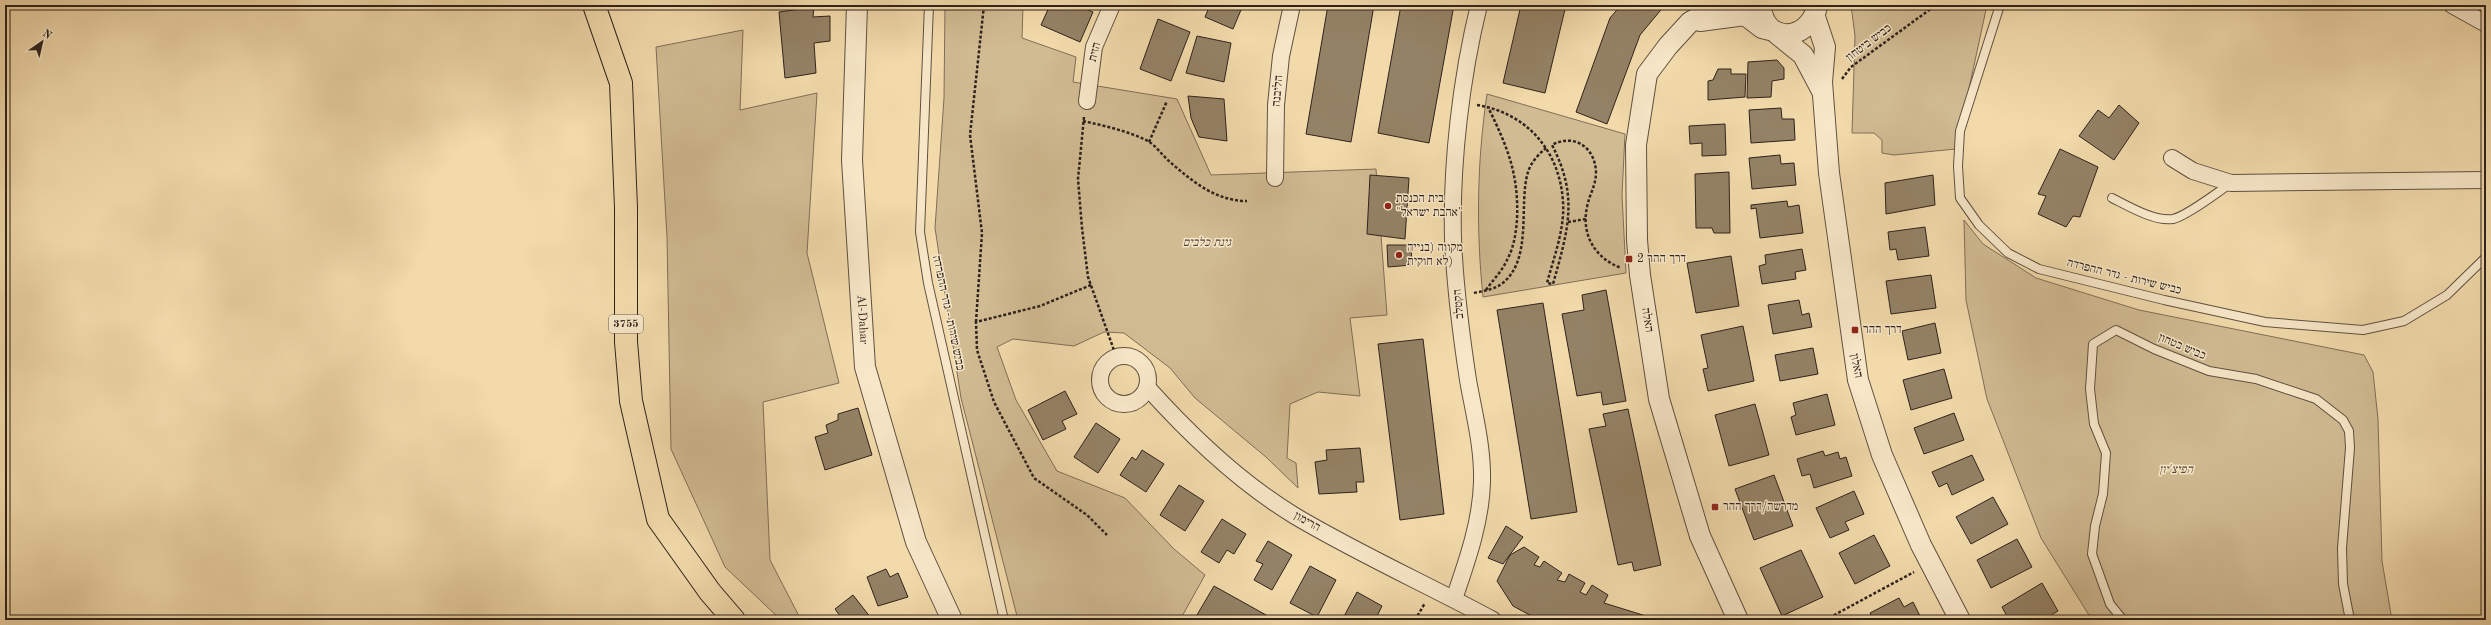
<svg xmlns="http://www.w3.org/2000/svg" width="2491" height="625" viewBox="0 0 2491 625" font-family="'Old Standard TT','Frank Ruhl Libre',serif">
<rect width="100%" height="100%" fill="#f2daab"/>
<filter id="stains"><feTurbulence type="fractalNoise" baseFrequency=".005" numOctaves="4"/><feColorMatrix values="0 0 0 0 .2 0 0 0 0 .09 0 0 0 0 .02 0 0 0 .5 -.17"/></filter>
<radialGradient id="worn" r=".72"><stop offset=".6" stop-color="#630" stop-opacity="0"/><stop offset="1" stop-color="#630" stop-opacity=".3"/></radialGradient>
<g fill="#d1bb93" stroke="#806e58">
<polygon points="945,5 1023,5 1022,38 1076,57 1073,82 1177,99 1211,175 1376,169 1387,315 1350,318 1360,396 1318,392 1290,404 1287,458 1296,463 1298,488 1266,457 1195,398 1170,368 1124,333 1104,332 1074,346 1013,339 997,347 1016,400 1057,471 1125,498 1174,549 1205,575 1180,620 1018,620 961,398 935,228 944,98"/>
<polygon points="1851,5 1987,5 1956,149 1894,155 1882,153 1882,140 1874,133 1852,133 1855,36"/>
<polygon points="743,30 740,110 817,93 807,253 839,383 763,402 770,560 801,620 781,620 725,567 671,449 667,237 656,47"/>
<path d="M1487 94 1625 134 1622 195 1626 273 1483 297C1476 229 1477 162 1487 94Z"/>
<polygon points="1964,220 1983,244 2036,278 2139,310 2364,355 2373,372 2378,419 2382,561 2392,620 2092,620 2041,538 1987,399 1966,300"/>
</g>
<g fill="#948266" stroke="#2e221c">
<polygon points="1050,5 1077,5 1093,12 1080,42 1041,25"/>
<polygon points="1210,5 1243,5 1233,29 1205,17"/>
<polygon points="1328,5 1374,5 1351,142 1306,134"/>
<polygon points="1401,5 1454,5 1429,143 1378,133"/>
<polygon points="1521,5 1566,5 1545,93 1503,83"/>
<polygon points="1621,5 1665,5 1640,35 1607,124 1576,112 1610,18"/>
<polygon points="814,7 813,17 830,16 830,41 814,43 816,73 785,78 779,12"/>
<polygon points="1158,19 1190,32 1171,81 1140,69"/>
<polygon points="1197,36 1231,43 1224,82 1186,73"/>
<polygon points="1777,60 1784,68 1784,79 1772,81 1771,97 1747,98 1748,62"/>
<polygon points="1718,69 1731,69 1731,74 1746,74 1745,97 1708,100 1708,81 1713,80"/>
<polygon points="1188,96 1224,99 1227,141 1199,137 1191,118"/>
<polygon points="2119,105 2139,123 2114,160 2079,136 2098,110 2109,118"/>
<polygon points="1781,108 1782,119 1794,119 1795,140 1751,143 1749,110"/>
<polygon points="1725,124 1726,155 1702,156 1702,143 1690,144 1689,126"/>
<polygon points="2060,149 2098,167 2080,217 2073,216 2066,227 2038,214 2046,196 2038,194"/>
<polygon points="1780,155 1781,164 1794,163 1796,185 1752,189 1749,158"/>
<polygon points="1729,172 1730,233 1714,233 1712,228 1696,228 1695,174"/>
<polygon points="1370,175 1409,178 1405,239 1367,234"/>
<polygon points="1933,175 1935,205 1886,214 1885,183"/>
<polygon points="1787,201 1788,207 1799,205 1803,233 1760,238 1756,208 1751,209 1751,205"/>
<polygon points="1925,227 1929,256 1898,260 1896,249 1890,250 1888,232"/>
<polygon points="1387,245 1411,245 1412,265 1388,267"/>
<polygon points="1802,249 1806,270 1795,272 1796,279 1762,284 1759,266 1766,264 1765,255"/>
<polygon points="1731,256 1739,306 1696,313 1687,263"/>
<polygon points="1931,275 1936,308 1891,314 1886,281"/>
<polygon points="1606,290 1626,401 1603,405 1601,392 1577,396 1562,314 1584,310 1582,295"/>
<polygon points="1799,300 1802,315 1809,313 1812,327 1773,334 1768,305"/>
<polygon points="1543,303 1577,512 1531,519 1497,310"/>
<polygon points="1935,323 1941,353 1908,360 1902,331"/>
<polygon points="1743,326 1754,381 1708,391 1703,369 1708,368 1701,335"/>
<polygon points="1423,339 1444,514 1400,520 1378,344"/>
<polygon points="1813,348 1818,374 1780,381 1775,355"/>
<polygon points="1944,369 1952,398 1911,410 1903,380"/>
<polygon points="1065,391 1077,414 1062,421 1066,429 1043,440 1028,410"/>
<polygon points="1827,394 1835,425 1796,435 1791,417 1796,415 1793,403"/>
<polygon points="1755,404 1769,455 1729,466 1715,415"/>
<polygon points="858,408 872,455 825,470 815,437 828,433 826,425 838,420 838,414"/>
<polygon points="1628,409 1661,565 1634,571 1632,562 1618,565 1589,429 1606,426 1603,414"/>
<polygon points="1954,413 1964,440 1924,454 1914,428"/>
<polygon points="1096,423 1120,439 1098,473 1074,457"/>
<polygon points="1360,448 1364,482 1356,482 1357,492 1319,494 1315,462 1327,460 1326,450"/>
<polygon points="1142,450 1164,464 1146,492 1120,475 1132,457 1136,460"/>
<polygon points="1823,451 1825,456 1838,452 1840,459 1846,457 1852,476 1814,488 1810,474 1802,476 1797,459"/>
<polygon points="1972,455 1984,480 1952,495 1947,483 1939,487 1932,472"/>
<polygon points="1774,475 1793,526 1754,540 1735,489"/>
<polygon points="1179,485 1204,501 1185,531 1160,515"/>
<polygon points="1854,491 1864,514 1845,522 1849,530 1830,538 1816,508"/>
<polygon points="1993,497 2008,524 1971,544 1956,517"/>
<polygon points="1222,519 1246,534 1234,554 1227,550 1219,563 1201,552"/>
<polygon points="1506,526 1523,537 1503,564 1488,558"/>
<polygon points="1874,535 1890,566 1855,584 1839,553"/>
<polygon points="2017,539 2032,567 1991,588 1977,560"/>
<polygon points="1268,541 1292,555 1272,590 1254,580 1263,564 1256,561"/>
<polygon points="1524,547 1539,557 1534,565 1540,567 1544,561 1562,573 1557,580 1565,582 1569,574 1585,583 1580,592 1586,595 1592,585 1608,595 1604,603 1659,620 1539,620 1513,606 1497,581 1510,555"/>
<polygon points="1801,550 1823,597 1782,616 1760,568"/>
<polygon points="1310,566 1336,580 1317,617 1290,603"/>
<polygon points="886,569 890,577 898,573 908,597 878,606 867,577"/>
<polygon points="2042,583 2058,611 2043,620 2009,620 2002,607"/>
<polygon points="1214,586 1275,620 1194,620"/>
<polygon points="1357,592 1382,606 1375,620 1342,620"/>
<polygon points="853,595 871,618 869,620 843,620 835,609"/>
<polygon points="1899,598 1904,607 1913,602 1922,620 1874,620 1870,613"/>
</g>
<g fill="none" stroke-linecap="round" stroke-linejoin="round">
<g stroke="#5f5040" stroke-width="10">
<g id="service">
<polyline points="929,5 920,232 928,283 1004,620"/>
<polyline points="2000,5 1960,131 1958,166 1960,198 1979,225 2008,253 2039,269 2164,300 2265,322 2363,330 2404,321 2447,295 2486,257"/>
<path d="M2112 198C2128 206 2155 222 2173 219 2187 216 2218 192 2231 183"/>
<polyline points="2123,620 2110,604 2092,554 2095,526 2103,494 2106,453 2094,424 2090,389 2093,344 2116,330 2154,349 2209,371 2256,379 2316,399 2343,420 2349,431 2350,448 2342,548 2343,584 2350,620"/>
</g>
</g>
<g stroke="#5f5040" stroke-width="18">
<g id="minor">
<polyline points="2452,5 2486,24"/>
<polyline points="1087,101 1094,47 1112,5"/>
<polyline points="2172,158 2193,171 2231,183 2486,180"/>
<polyline points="1275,178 1276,105 1281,56 1292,5"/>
<circle cx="1124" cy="380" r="24"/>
<path d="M1147 387C1190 435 1239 482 1295 516 1359 554 1428 585 1493 620"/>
<path d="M1454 599C1467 561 1481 522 1482 482 1483 447 1474 414 1468 380 1461 334 1455 286 1453 239 1451 164 1461 78 1479 5"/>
</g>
</g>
<g stroke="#5f5040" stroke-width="22">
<g id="tertiary">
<path id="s1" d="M857 5 852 160 865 367 916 542 952 620"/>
<polyline points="1721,5 1690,22 1668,46 1647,74 1636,145 1637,240 1640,275 1659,399 1700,536 1738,620"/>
<path d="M1761 5C1763 45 1809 42 1817 7"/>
<polyline points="1815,17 1825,47 1822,82 1829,173 1858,380 1882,455 1921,545 1960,620"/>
<polyline points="1700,21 1745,15 1762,28 1770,30"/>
<polyline points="1777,34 1803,55 1822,91"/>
</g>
</g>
<g stroke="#2e221c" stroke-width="24">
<polyline id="primary" points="594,5 621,83 626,208 626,342 631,401 658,519 710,592 734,620"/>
</g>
<g stroke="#2e221c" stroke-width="2.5" stroke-dasharray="3 2" stroke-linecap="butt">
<polyline points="1842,79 1851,67 1936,5"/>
<path d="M1477 105C1527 113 1560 151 1563 202 1565 228 1554 257 1547 283L1553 284C1568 230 1579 197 1552 145 1574 133 1595 147 1596 172 1596 186 1589 195 1587 207 1581 235 1595 258 1621 268"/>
<polyline points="1084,117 1078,179 1082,228 1088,277 1116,356"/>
<path d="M1083 121C1105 126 1128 131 1148 141 1156 146 1163 156 1170 162 1193 182 1216 201 1247 201"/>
<polyline points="1149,142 1167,101"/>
<polyline points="1568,222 1586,219"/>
<polyline points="1091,285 1040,306 976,322 977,350 994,402 1034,478 1087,515 1107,535"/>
<path d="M1486 290C1493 280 1502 271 1507 260 1514 247 1516 233 1517 219 1519 174 1507 146 1488 107"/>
<path d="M1474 293C1483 291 1492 290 1500 285 1534 262 1518 204 1528 172 1531 162 1539 154 1546 148"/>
<polyline points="976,322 982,233 970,135 984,5"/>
<polyline points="1415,620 1425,603"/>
<polyline points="1825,620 1914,572"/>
</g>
<use href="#service" stroke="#f7e7c8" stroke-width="8"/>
<use href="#minor" stroke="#f7e7c8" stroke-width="16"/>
<use href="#tertiary" stroke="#f7e7c8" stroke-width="20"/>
<use href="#primary" stroke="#f2daab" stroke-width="22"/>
</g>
<g fill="#8f2418" stroke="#f7e7c8" stroke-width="1.5">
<circle cx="1388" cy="206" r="4"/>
<circle cx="1399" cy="255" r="4"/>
<rect x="1625" y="255" width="8" height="8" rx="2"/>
<rect x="1851" y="326" width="8" height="8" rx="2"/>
<rect x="1711" y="503" width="8" height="8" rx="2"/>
</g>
<g text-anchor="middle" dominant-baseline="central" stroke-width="3" stroke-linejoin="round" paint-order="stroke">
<rect fill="#f7e7c8" stroke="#6a5d50" stroke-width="1" x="609" y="315" width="34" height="18" rx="3"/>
<g font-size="11" font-weight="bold" fill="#2e221c">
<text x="626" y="324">3755</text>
</g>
<g font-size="12" fill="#2e221c" stroke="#f7e7c8">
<text transform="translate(1869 43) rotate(-37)">כביש ביטחון</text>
<text transform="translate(1095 52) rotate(-76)">הזית</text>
<text transform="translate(1278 91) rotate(-85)">הליבנה</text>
<text transform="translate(2124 277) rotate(14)">כביש שירות - גדר ההפרדה</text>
<text transform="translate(1459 304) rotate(-95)">הקטלב</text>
<text transform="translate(948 313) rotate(78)">כביש שירות - גדר ההפרדה</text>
<text stroke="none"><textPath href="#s1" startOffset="315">Al-Dahar</textPath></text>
<text transform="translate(1647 320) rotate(81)">האלה</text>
<text transform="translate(2182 347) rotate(23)">כביש בטחון</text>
<text transform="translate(1856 366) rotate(79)">האלון</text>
<text transform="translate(1307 522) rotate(29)">הרימון</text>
</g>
<g font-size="12" fill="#2e221c" stroke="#f7e7c8" text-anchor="start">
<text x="1396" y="199">בית הכנסת<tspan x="1396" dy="14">"אהבת ישראל"</tspan></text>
<text x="1407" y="248">מקווה (בנייה<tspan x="1407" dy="14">לא חוקית)</tspan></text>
<text x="1637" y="259">דרך ההר 2</text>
<text x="1863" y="330">דרך ההר</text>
<text x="1723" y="507">מדרשה/דרך ההר</text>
</g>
<g font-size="12" font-style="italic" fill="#57483a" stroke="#f7e7c8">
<text x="1207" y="243">גינת כלבים</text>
<text x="2176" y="470">הפיצ'יון</text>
</g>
</g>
<rect width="2491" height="625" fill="none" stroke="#f2daab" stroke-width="20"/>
<rect x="6" y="6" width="2479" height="613" fill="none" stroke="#2e221c" stroke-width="2"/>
<rect x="10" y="10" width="2471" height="605" fill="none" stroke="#2e221c"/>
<g transform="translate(42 42) rotate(34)" stroke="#f7e7c8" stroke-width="3" paint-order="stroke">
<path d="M0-3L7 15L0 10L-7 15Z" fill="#2e221c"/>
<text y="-6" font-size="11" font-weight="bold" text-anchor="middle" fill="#2e221c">N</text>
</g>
<rect width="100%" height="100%" filter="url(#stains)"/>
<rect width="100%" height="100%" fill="url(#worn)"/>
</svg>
